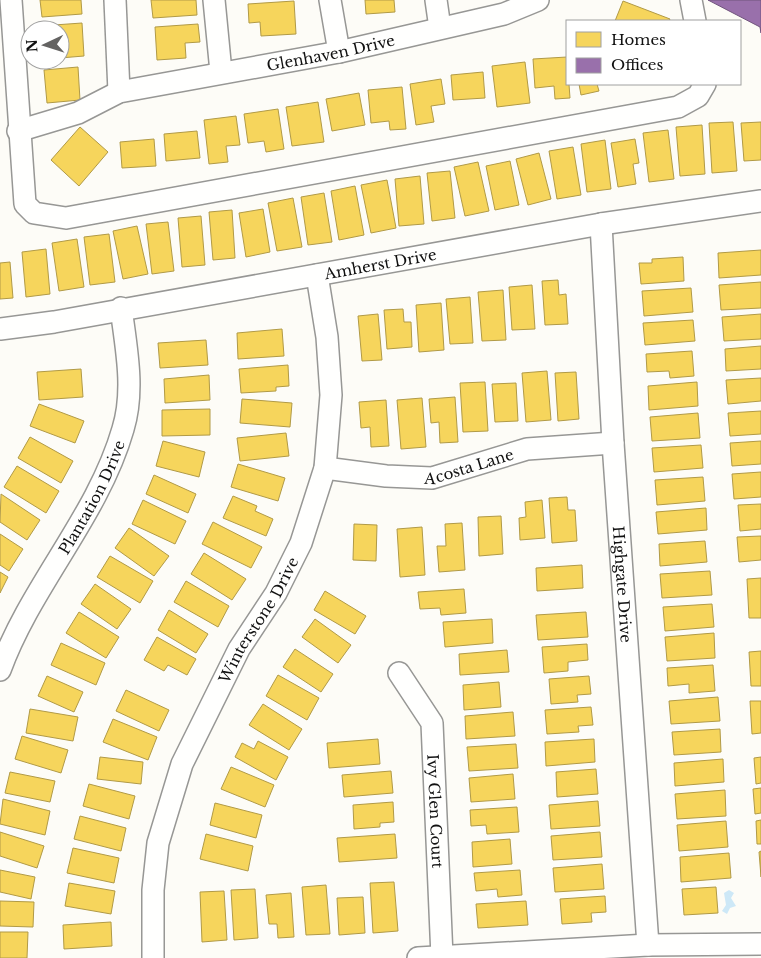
<svg xmlns="http://www.w3.org/2000/svg" width="761" height="958" viewBox="0 0 761 958" font-family="'Libre Baskerville',serif">
<rect width="100%" height="100%" fill="#fdfcf7"/>
<polygon fill="#cde8f7" points="729,890 734,893 731,898 736,906 730,908 727,914 722,911 726,905 724,893"/>
<g fill="#f6d55c" stroke="#b19a46">
<polygon points="40,0 81,0 82,14 42,17"/>
<polygon points="151,0 196,0 197,15 153,18"/>
<polygon points="365,0 394,0 395,12 366,14"/>
<polygon points="294,1 296,34 261,36 260,22 249,23 248,4"/>
<polygon points="623,1 670,19 669,21 615,21"/>
<polygon points="82,23 84,56 60,58 60,30 40,30 40,26"/>
<polygon points="198,24 200,42 185,43 186,58 157,60 155,27"/>
<polygon points="567,57 570,98 555,99 554,86 535,88 533,59"/>
<polygon points="525,62 530,103 497,107 492,66"/>
<polygon points="78,67 80,100 47,103 44,70"/>
<polygon points="483,72 485,98 453,100 451,75"/>
<polygon points="441,79 445,104 431,106 434,122 416,125 410,84"/>
<polygon points="579,84 597,84 599,91 581,95"/>
<polygon points="402,87 406,129 390,130 389,121 371,123 368,90"/>
<polygon points="359,93 365,125 332,131 326,99"/>
<polygon points="318,102 324,142 292,146 286,107"/>
<polygon points="278,109 284,149 266,152 264,141 248,143 244,114"/>
<polygon points="236,116 240,145 226,146 228,162 209,164 204,120"/>
<polygon points="733,122 737,171 712,173 709,123"/>
<polygon points="761,122 761,160 744,161 741,123"/>
<polygon points="702,125 705,174 680,176 676,127"/>
<polygon points="80,127 108,152 79,186 51,160"/>
<polygon points="668,130 674,179 649,182 643,133"/>
<polygon points="197,131 200,158 166,161 164,134"/>
<polygon points="154,139 156,166 122,168 120,142"/>
<polygon points="635,139 639,163 633,164 636,184 618,187 611,143"/>
<polygon points="605,140 611,189 587,192 581,144"/>
<polygon points="573,147 581,195 557,199 549,151"/>
<polygon points="539,153 551,199 528,205 516,159"/>
<polygon points="510,161 519,205 495,210 486,166"/>
<polygon points="478,162 489,211 465,216 454,167"/>
<polygon points="450,171 455,218 432,221 427,173"/>
<polygon points="420,176 424,224 399,226 395,179"/>
<polygon points="387,180 396,228 371,233 361,185"/>
<polygon points="355,186 364,235 339,240 331,191"/>
<polygon points="324,193 332,242 308,245 301,197"/>
<polygon points="293,198 302,247 277,251 268,203"/>
<polygon points="263,209 270,252 246,257 239,213"/>
<polygon points="232,210 235,258 213,260 209,212"/>
<polygon points="201,216 205,265 182,267 178,218"/>
<polygon points="168,222 174,271 152,274 146,224"/>
<polygon points="137,226 148,274 123,279 113,231"/>
<polygon points="109,234 115,282 90,285 84,237"/>
<polygon points="77,239 84,287 59,291 52,243"/>
<polygon points="46,249 50,294 26,297 22,252"/>
<polygon points="761,250 761,275 719,278 718,253"/>
<polygon points="683,257 684,281 641,284 639,263 652,263 652,259"/>
<polygon points="10,262 13,298 0,299 0,263"/>
<polygon points="558,280 559,295 566,294 568,324 545,325 542,281"/>
<polygon points="761,282 761,308 721,310 719,285"/>
<polygon points="532,285 535,329 512,330 509,287"/>
<polygon points="691,288 693,312 644,316 642,291"/>
<polygon points="503,290 506,340 482,341 478,292"/>
<polygon points="470,297 473,343 450,344 446,299"/>
<polygon points="441,303 444,350 419,352 416,305"/>
<polygon points="403,309 404,322 411,322 412,347 387,349 384,310"/>
<polygon points="378,314 382,360 362,361 358,316"/>
<polygon points="761,314 761,339 724,341 722,317"/>
<polygon points="693,320 695,341 645,345 643,323"/>
<polygon points="282,329 284,356 238,359 237,333"/>
<polygon points="206,340 208,365 160,368 158,343"/>
<polygon points="761,346 761,369 726,371 725,349"/>
<polygon points="692,351 694,376 670,378 669,371 647,372 646,354"/>
<polygon points="288,365 289,386 276,387 276,391 241,393 239,369"/>
<polygon points="81,369 83,397 39,400 37,372"/>
<polygon points="547,371 551,420 526,422 522,373"/>
<polygon points="576,372 579,419 558,421 555,373"/>
<polygon points="209,375 210,400 165,403 164,379"/>
<polygon points="761,378 761,401 728,404 726,380"/>
<polygon points="485,382 488,431 463,432 460,383"/>
<polygon points="697,382 698,406 649,410 648,386"/>
<polygon points="516,383 518,421 495,422 492,384"/>
<polygon points="455,397 458,442 440,443 439,422 431,423 429,399"/>
<polygon points="422,398 426,447 401,449 397,400"/>
<polygon points="242,399 292,403 290,427 240,423"/>
<polygon points="386,400 389,446 371,447 370,427 361,428 359,402"/>
<polygon points="39,404 84,421 75,443 30,426"/>
<polygon points="210,409 210,435 162,436 162,410"/>
<polygon points="761,411 761,434 730,436 728,413"/>
<polygon points="698,413 700,438 652,441 650,417"/>
<polygon points="286,433 289,456 240,461 237,438"/>
<polygon points="30,437 73,461 61,483 18,458"/>
<polygon points="163,441 205,452 199,477 156,466"/>
<polygon points="761,441 761,464 732,466 730,443"/>
<polygon points="701,445 703,468 654,472 652,448"/>
<polygon points="238,464 285,478 278,501 231,487"/>
<polygon points="17,466 59,491 46,513 4,487"/>
<polygon points="761,472 761,497 734,499 732,474"/>
<polygon points="154,475 196,494 188,513 146,494"/>
<polygon points="703,477 705,501 657,505 655,480"/>
<polygon points="1,494 40,520 27,540 0,522"/>
<polygon points="233,496 257,506 255,511 273,519 266,536 223,518"/>
<polygon points="567,497 568,510 575,510 577,541 552,543 549,498"/>
<polygon points="143,500 186,521 175,544 132,524"/>
<polygon points="542,500 545,538 520,540 519,518 526,517 525,502"/>
<polygon points="761,504 761,529 740,531 738,505"/>
<polygon points="706,508 707,530 658,534 656,512"/>
<polygon points="501,516 503,554 479,556 478,517"/>
<polygon points="213,522 262,547 251,568 202,544"/>
<polygon points="462,523 465,570 439,572 437,546 446,546 445,524"/>
<polygon points="354,524 377,525 376,561 353,560"/>
<polygon points="422,527 425,575 400,577 397,529"/>
<polygon points="129,528 169,556 154,576 115,548"/>
<polygon points="0,534 23,549 9,571 0,565"/>
<polygon points="761,536 761,560 739,562 737,537"/>
<polygon points="705,541 707,562 660,566 659,544"/>
<polygon points="204,553 246,579 232,600 191,574"/>
<polygon points="110,556 153,581 140,603 97,577"/>
<polygon points="582,565 583,588 537,591 536,568"/>
<polygon points="710,571 712,595 662,598 660,574"/>
<polygon points="0,572 8,577 0,593"/>
<polygon points="761,578 761,618 749,618 747,579"/>
<polygon points="186,581 229,606 218,627 174,602"/>
<polygon points="95,584 131,609 117,629 81,604"/>
<polygon points="464,589 466,613 441,615 440,608 420,609 418,592"/>
<polygon points="325,591 366,616 355,634 314,610"/>
<polygon points="712,604 714,627 665,631 663,607"/>
<polygon points="169,610 208,634 196,653 158,630"/>
<polygon points="79,612 119,637 106,658 66,633"/>
<polygon points="586,612 588,637 538,640 536,615"/>
<polygon points="315,619 351,645 338,663 302,637"/>
<polygon points="492,619 493,643 445,647 443,622"/>
<polygon points="714,633 715,658 667,661 665,637"/>
<polygon points="157,637 196,659 187,675 168,665 164,671 144,660"/>
<polygon points="61,643 105,663 96,685 51,665"/>
<polygon points="587,644 588,660 568,662 568,671 544,673 542,647"/>
<polygon points="295,649 333,674 321,692 283,667"/>
<polygon points="507,650 509,672 460,675 459,654"/>
<polygon points="761,651 761,686 751,686 749,652"/>
<polygon points="713,665 715,691 689,693 689,684 668,686 667,668"/>
<polygon points="278,675 319,698 307,720 266,696"/>
<polygon points="47,676 83,692 74,712 38,696"/>
<polygon points="589,676 591,694 577,695 578,702 551,704 549,679"/>
<polygon points="499,682 501,707 464,710 463,685"/>
<polygon points="126,690 169,710 159,731 116,711"/>
<polygon points="718,697 720,721 671,724 669,701"/>
<polygon points="750,701 761,701 761,733 752,734"/>
<polygon points="263,704 302,729 289,750 249,725"/>
<polygon points="591,707 593,725 578,726 579,732 547,734 545,710"/>
<polygon points="30,709 78,717 73,741 26,733"/>
<polygon points="513,712 515,736 466,739 465,716"/>
<polygon points="113,719 157,737 148,760 103,742"/>
<polygon points="720,729 721,752 674,755 672,732"/>
<polygon points="22,736 68,750 61,773 15,759"/>
<polygon points="378,739 380,764 329,768 327,743"/>
<polygon points="594,739 595,762 546,766 545,742"/>
<polygon points="258,741 288,757 276,780 235,757 242,743 254,749"/>
<polygon points="516,744 518,768 469,771 467,747"/>
<polygon points="100,757 143,762 141,784 97,779"/>
<polygon points="761,757 761,783 756,784 754,758"/>
<polygon points="723,759 724,782 675,786 674,763"/>
<polygon points="231,767 274,785 265,807 221,789"/>
<polygon points="596,769 598,794 557,797 556,772"/>
<polygon points="391,771 393,793 344,797 342,775"/>
<polygon points="10,772 55,781 50,802 5,793"/>
<polygon points="513,774 515,799 471,802 469,778"/>
<polygon points="89,784 135,796 129,819 83,806"/>
<polygon points="761,788 761,813 755,814 753,789"/>
<polygon points="725,790 726,816 677,819 675,794"/>
<polygon points="3,799 50,811 45,835 0,824"/>
<polygon points="598,801 600,826 551,829 549,805"/>
<polygon points="393,802 394,822 380,823 380,827 354,829 353,805"/>
<polygon points="215,803 262,815 256,838 210,825"/>
<polygon points="517,807 519,832 487,834 486,825 471,826 470,810"/>
<polygon points="80,816 126,828 121,851 74,839"/>
<polygon points="761,820 761,844 757,844 756,821"/>
<polygon points="726,821 728,847 679,851 677,825"/>
<polygon points="0,832 44,846 37,868 0,856"/>
<polygon points="600,832 602,857 553,860 551,836"/>
<polygon points="206,834 253,846 248,871 200,859"/>
<polygon points="395,834 397,858 339,862 337,838"/>
<polygon points="510,839 512,864 473,867 472,842"/>
<polygon points="73,848 119,858 114,883 67,873"/>
<polygon points="761,851 761,877 759,852"/>
<polygon points="729,853 731,878 681,882 680,857"/>
<polygon points="602,864 604,889 555,892 553,868"/>
<polygon points="0,870 35,877 31,899 0,892"/>
<polygon points="520,870 522,895 498,897 497,889 476,891 474,873"/>
<polygon points="394,882 398,931 373,933 370,883"/>
<polygon points="69,883 115,891 111,914 65,906"/>
<polygon points="326,885 330,934 306,935 302,887"/>
<polygon points="716,887 718,913 684,915 682,889"/>
<polygon points="255,889 258,938 234,940 231,890"/>
<polygon points="224,891 227,940 202,942 200,892"/>
<polygon points="291,893 294,937 278,938 277,924 269,924 266,895"/>
<polygon points="605,896 606,912 591,913 592,922 562,924 560,899"/>
<polygon points="363,897 365,933 339,935 337,898"/>
<polygon points="0,901 34,902 33,927 0,926"/>
<polygon points="526,901 528,925 478,928 476,904"/>
<polygon points="111,922 112,946 64,949 63,925"/>
<polygon points="0,932 28,932 27,958 0,958"/>
</g>
<polygon fill="#9970ab" stroke="#70547d" points="708,0 761,0 761,33 760,27"/>
<g fill="none" stroke-linecap="round" stroke-linejoin="round">
<g stroke="#979795" stroke-width="24">
<g id="minor">
<polyline points="11,0 25,204 34,213 66,218 678,107 698,96 705,84"/>
<polyline points="115,0 119,92"/>
<polyline points="214,0 221,72"/>
<polyline points="330,0 339,52"/>
<polyline points="436,0 440,28"/>
<polyline points="691,0 695,21"/>
<path id="s1" d="M18 131 78 113 119 92 339 52 504 14 538 0"/>
<path id="s2" d="M601 224 613 443 648 945"/>
<path id="s3" d="M0 329 54 322 601 224 761 201"/>
<path id="s4" d="M325 468 386 476 432 478 527 449 613 443"/>
<path id="s5" d="M0 670C31 585 98 516 123 429 135 390 126 347 121 308"/>
<path id="s6" d="M399 673 432 723 442 957"/>
<path id="s7" d="M153 958V890L158 843 182 764 239 649 276 593 301 543 325 468 331 395 327 337 317 275"/>
<polyline points="418,958 648,945 761,944"/>
</g>
</g>
<use href="#minor" stroke="#fffffe" stroke-width="21"/>
</g>
<g text-anchor="middle" dominant-baseline="central" stroke-width="5" stroke-linejoin="round" paint-order="stroke">
<g font-size="15" fill="#111" stroke="#fff">
<text stroke="none"><textPath href="#s1" startOffset="324">Glenhaven Drive</textPath></text>
<text stroke="none"><textPath href="#s3" startOffset="386">Amherst Drive</textPath></text>
<text stroke="none"><textPath href="#s4" startOffset="146">Acosta Lane</textPath></text>
<text stroke="none"><textPath href="#s5" startOffset="196">Plantation Drive</textPath></text>
<text stroke="none"><textPath href="#s2" startOffset="361">Highgate Drive</textPath></text>
<text stroke="none"><textPath href="#s7" startOffset="361">Winterstone Drive</textPath></text>
<text stroke="none"><textPath href="#s6" startOffset="148">Ivy Glen Court</textPath></text>
</g>
</g>
<rect x="566" y="20" width="175" height="65" fill="#ffffff" stroke="#a0a0a0"/>
<rect x="576" y="32" width="25" height="15" fill="#f6d55c" stroke="#a0a0a0"/>
<text x="611" y="45" font-size="15" fill="#111111">Homes</text>
<rect x="576" y="58" width="25" height="15" fill="#9970ab" stroke="#a0a0a0"/>
<text x="611" y="70" font-size="15" fill="#111111">Offices</text>
<g transform="translate(45 45) rotate(266)"><circle r="24" fill="#ffffff" stroke="#a0a0a0"/>
<path d="M0-4L9 19L0 12L-9 19Z" fill="#646362"/>
<text y="-8" font-size="14" font-weight="bold" text-anchor="middle" fill="#111111">N</text>
</g>
</svg>
